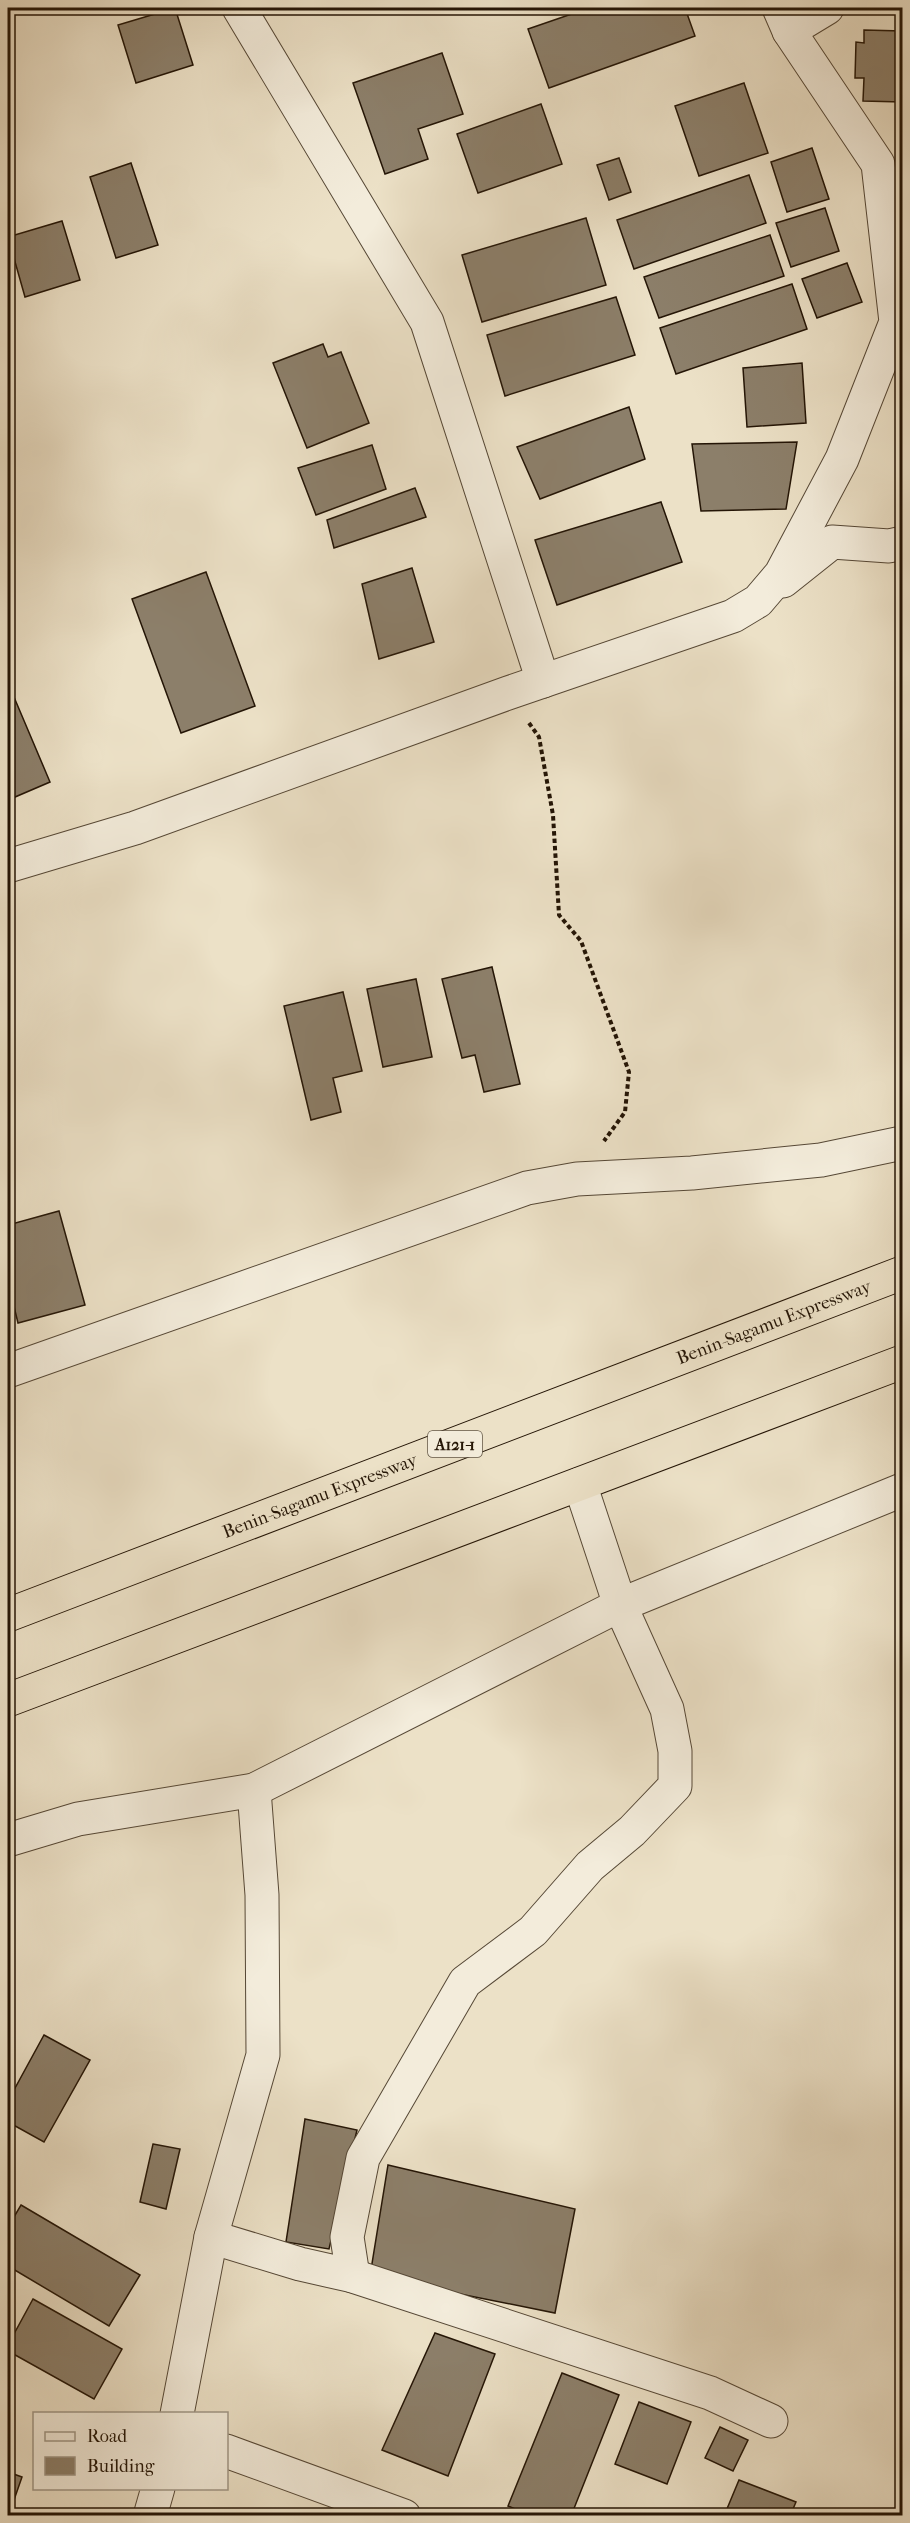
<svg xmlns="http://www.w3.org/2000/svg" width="910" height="2523" viewBox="0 0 910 2523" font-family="'IM FELL French Canon',serif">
<rect width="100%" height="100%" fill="#ece1c7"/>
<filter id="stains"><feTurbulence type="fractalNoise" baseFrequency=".00333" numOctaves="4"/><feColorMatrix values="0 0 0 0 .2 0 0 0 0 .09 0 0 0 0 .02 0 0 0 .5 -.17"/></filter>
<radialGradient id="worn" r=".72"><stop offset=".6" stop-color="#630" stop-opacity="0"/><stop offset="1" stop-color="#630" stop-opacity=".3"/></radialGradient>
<g fill="#8c7f6a" stroke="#241506" stroke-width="1.5">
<polygon points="175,8 193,65 136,83 118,25"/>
<polygon points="589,8 685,8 695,36 549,88 528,29"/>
<polygon points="864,30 902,31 902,102 863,101 864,78 855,78 856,42 864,43"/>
<polygon points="442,53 463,114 418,129 428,159 385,174 353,83"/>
<polygon points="744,83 768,153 699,176 675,106"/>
<polygon points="541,104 562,164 478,193 457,134"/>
<polygon points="812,148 829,199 787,212 771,162"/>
<polygon points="619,158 631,192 609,200 597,165"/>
<polygon points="131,163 158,245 116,258 90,177"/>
<polygon points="749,175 766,223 634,269 617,220"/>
<polygon points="825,208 839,251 791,267 776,223"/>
<polygon points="586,218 606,285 482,322 462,255"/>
<polygon points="62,221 80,280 25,297 8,237"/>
<polygon points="770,235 784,276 659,318 644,277"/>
<polygon points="847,263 862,302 817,318 802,279"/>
<polygon points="792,284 807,329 676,374 660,328"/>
<polygon points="616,297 635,355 505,396 487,335"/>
<polygon points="323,344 328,357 341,352 369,423 307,448 273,363"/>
<polygon points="802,363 806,423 747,427 743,368"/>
<polygon points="629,407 645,459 540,499 517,447"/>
<polygon points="797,442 786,509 701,511 692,444"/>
<polygon points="372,445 386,489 316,515 298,468"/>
<polygon points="415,488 426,517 334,548 327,520"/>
<polygon points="661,502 682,562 557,605 535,540"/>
<polygon points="412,568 434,642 379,659 362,584"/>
<polygon points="206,572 255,706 181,733 132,599"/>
<polygon points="11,690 50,782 8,800 8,692"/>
<polygon points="492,967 520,1084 484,1092 475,1055 462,1058 442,979"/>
<polygon points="416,979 432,1057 383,1067 367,989"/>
<polygon points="343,992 362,1071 333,1078 341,1112 311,1120 284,1006"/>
<polygon points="59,1211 85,1305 18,1323 8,1282 8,1225"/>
<polygon points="44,2035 90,2060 44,2142 8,2122 8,2101"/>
<polygon points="305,2119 357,2130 329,2249 286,2242"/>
<polygon points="153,2144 180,2149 166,2209 140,2202"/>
<polygon points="388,2165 575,2209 555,2313 370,2276"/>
<polygon points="21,2205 140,2275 109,2326 8,2266 8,2227"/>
<polygon points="33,2299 122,2349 94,2399 8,2351 8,2345"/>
<polygon points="435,2333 495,2354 448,2476 382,2450"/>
<polygon points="562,2373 619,2395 571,2516 532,2516 508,2506"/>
<polygon points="639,2402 691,2422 667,2484 615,2464"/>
<polygon points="720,2427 748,2440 733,2471 705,2458"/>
<polygon points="8,2472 22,2477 14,2500 8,2497"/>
<polygon points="739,2480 796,2502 790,2516 724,2516"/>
</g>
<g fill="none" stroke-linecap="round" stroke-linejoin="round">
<g stroke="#564836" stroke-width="35">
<g id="minor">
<polyline points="239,8 427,322 543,681"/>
<polyline points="789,31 827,8"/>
<polyline points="783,581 832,542 889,546 902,543"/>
<polyline points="8,866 135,828 508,693 733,616 758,601 781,574 842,459 896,322 878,164 789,31 779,8"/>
<polyline points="8,1371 527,1188 577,1179 692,1173 821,1160 902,1143"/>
<polyline points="8,1840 78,1819 254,1790 620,1605 902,1490"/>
<polyline points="211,2237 300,2264 353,2276 347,2237 363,2158 465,1982 533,1931 590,1866 632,1831 675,1786 675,1751 667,1709 620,1605 580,1484"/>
<polyline points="353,2276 710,2393 771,2421"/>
<polyline points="177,2414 211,2237 263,2055 262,1895 254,1790"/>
<polyline points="226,2451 404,2516"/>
<polyline points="150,2516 158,2488"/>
</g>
</g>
<g stroke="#241506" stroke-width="35">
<g id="trunk">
<path id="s1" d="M8 1615 902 1273"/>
<polyline points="8,1700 902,1362"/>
</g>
</g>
<polyline stroke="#241506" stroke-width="4" stroke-dasharray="4.5 3" stroke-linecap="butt" points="529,723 539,737 553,815 559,915 581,941 629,1072 625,1112 604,1141"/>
<use href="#minor" stroke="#f3ecdb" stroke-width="33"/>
<use href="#trunk" stroke="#ece1c7" stroke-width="33"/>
</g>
<g text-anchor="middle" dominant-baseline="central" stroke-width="4.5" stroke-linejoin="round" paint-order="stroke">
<rect fill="#f3ecdb" stroke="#625646" stroke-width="1.5" x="428" y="1431" width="54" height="26" rx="4.5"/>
<g font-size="16" font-weight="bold" fill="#241506">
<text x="455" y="1444">A121-1</text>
</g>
<g font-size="18" fill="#241506" stroke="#f3ecdb">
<text stroke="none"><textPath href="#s1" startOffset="820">Benin-Sagamu Expressway</textPath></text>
<text stroke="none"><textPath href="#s1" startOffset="334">Benin-Sagamu Expressway</textPath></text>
</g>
</g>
<rect width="910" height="2523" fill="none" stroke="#ece1c7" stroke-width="30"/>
<rect x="9" y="9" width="892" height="2505" fill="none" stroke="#241506" stroke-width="3"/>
<rect x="15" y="15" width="880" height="2493" fill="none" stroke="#241506" stroke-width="1.5"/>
<rect x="33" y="2412" width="195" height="78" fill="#f3ecdb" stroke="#a09686" stroke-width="1.5"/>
<rect x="45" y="2432" width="30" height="9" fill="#f3ecdb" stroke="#a09686" stroke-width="1.5"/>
<text x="87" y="2442" font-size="18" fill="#241506">Road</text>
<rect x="45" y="2457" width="30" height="18" fill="#8c7f6a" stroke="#a09686" stroke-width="1.5"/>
<text x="87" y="2472" font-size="18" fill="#241506">Building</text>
<rect width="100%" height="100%" filter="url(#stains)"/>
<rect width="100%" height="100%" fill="url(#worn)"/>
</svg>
